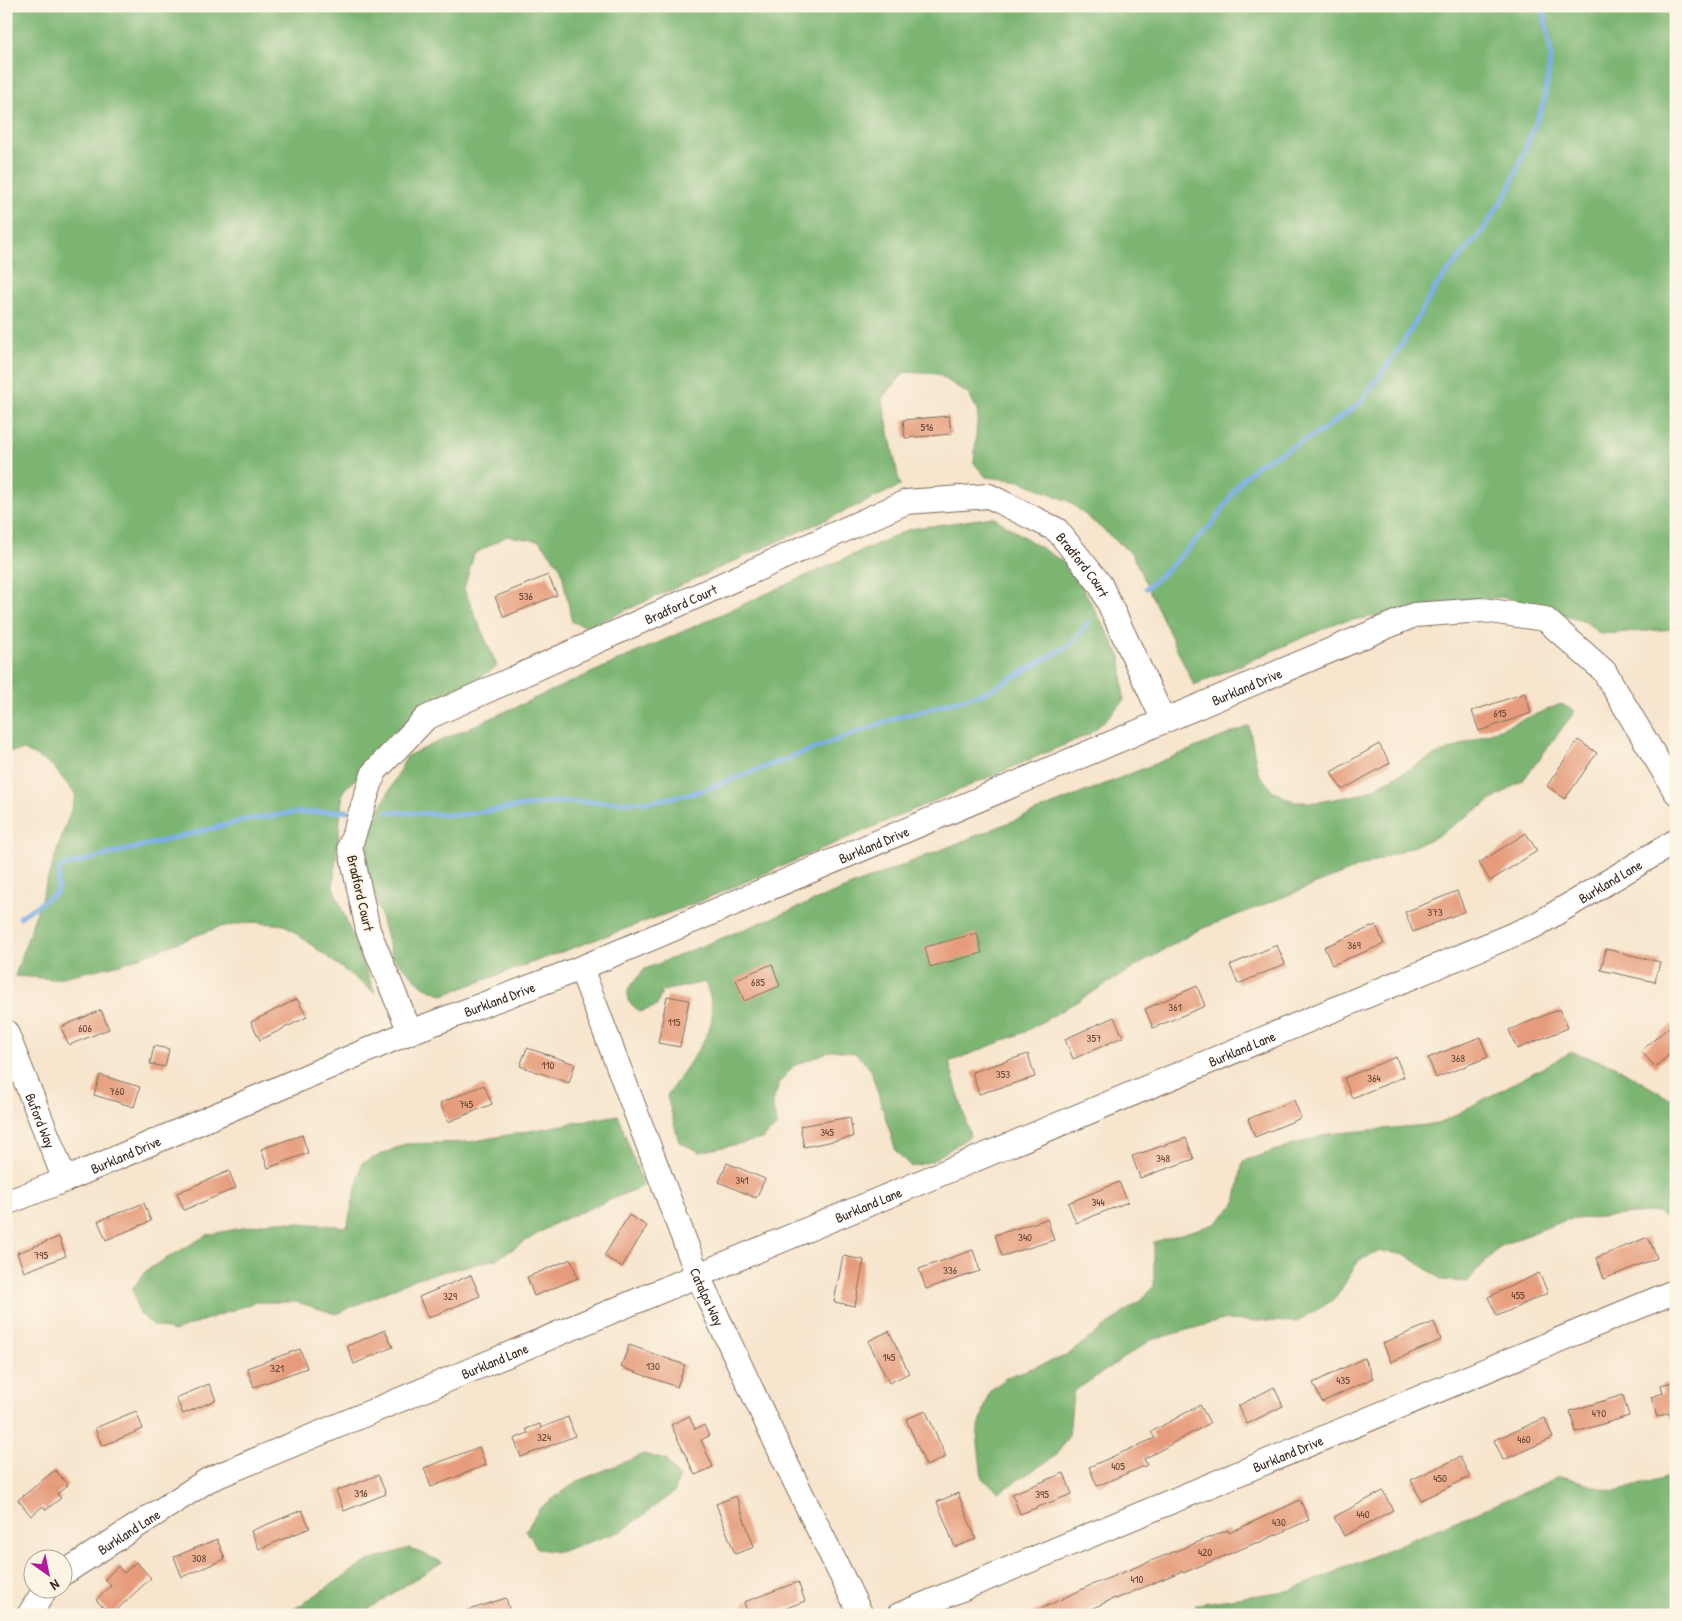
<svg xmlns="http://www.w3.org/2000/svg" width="1682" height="1621" viewBox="0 0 1682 1621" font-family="'Patrick Hand',sans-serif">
<rect width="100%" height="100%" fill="#fcf5e5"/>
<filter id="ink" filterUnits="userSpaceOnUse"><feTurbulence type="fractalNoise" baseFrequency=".02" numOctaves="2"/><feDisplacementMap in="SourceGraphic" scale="10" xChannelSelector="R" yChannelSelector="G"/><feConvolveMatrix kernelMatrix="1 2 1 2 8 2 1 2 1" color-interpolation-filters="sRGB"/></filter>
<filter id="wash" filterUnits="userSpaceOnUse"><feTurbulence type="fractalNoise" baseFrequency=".0096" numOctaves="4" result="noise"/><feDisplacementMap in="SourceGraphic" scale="20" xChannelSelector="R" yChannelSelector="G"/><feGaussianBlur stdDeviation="1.12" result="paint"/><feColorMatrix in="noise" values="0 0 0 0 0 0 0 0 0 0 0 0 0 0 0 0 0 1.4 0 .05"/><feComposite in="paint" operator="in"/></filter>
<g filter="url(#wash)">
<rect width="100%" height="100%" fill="#f7e5cd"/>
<g fill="#7cb572" stroke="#5c7048">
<polygon points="6,6 1676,6 1676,629 1600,634 1586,622 1501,597 1339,622 1194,685 1132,554 1070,502 1021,481 986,477 974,463 978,410 968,394 938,374 905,372 882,398 900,486 589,627 572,622 561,568 540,541 507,536 474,554 464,589 497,666 400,735 343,791 333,887 375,993 285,925 252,922 219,927 121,964 53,979 15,976 76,795 52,765 24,750 6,752"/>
<polygon points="993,517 1071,567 1121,657 1124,701 1092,733 696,903 443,995 423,986 392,956 361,846 407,756 910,529"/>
<path d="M1561 704 1575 711 1524 779 1434 838 1196 931 1025 1032 949 1062 970 1136 932 1161 911 1167 896 1151 870 1068 855 1053 833 1050 793 1066 780 1082 772 1103 777 1126 762 1139 700 1152 679 1142 667 1096C678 1078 712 1036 712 1016 713 1003 709 993 705 982L662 991 657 1006 640 1012 628 1001V989L645 969 1249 726 1258 773 1273 791 1295 802H1318L1362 794 1436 755Z"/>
<polygon points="1572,1052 1613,1065 1668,1098 1676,1098 1676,1225 1657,1212 1565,1220 1500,1246 1467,1282 1443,1280 1406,1255 1381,1251 1359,1260 1335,1299 1296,1322 1223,1320 1151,1340 1073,1392 1069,1435 1057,1455 999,1492 982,1478 977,1434 989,1392 1007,1377 1066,1356 1138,1302 1154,1286 1154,1242 1215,1224 1235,1204 1243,1161 1328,1134 1438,1124"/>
<polygon points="618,1115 643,1186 557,1222 496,1259 417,1278 336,1314 297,1302 255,1302 174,1331 152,1325 138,1311 133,1288 147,1270 207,1235 276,1221 347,1227 362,1163 405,1144 469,1142"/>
<polygon points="644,1454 666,1460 679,1478 675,1491 622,1531 559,1552 538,1549 526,1530 540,1508 578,1481"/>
<polygon points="1676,1474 1676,1615 1193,1615 1196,1604 1292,1590 1560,1477 1615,1492"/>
<polygon points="409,1548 442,1562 359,1615 285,1615 366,1562"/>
</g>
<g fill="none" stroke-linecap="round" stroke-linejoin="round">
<g stroke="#79afe7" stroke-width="5">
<polyline points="1146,588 1164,573 1214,522 1240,482 1257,465 1320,432 1359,404 1401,346 1437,285 1483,230 1509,190 1544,102 1551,55 1543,6"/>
<polyline points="387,812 459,815 553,802 648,802 695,793 896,718 987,692 1070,645 1089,622"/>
<polyline points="20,917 57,892 60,867 245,820 292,813 348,811"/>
</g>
</g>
<g id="blocks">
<g fill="#e69c7c">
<polygon points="949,416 951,434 905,438 903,420"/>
<polygon points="548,575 557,595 504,617 495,597"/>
<polygon points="1525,693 1531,713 1479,731 1472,711"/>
<polygon points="1578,740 1597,753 1565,799 1547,786"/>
<polygon points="1379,744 1390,763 1342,790 1331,772"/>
<polygon points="1526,833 1537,851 1490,881 1479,863"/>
<polygon points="1457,891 1465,911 1413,932 1405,912"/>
<polygon points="1376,925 1384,944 1332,965 1324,947"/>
<polygon points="977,933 982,953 930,967 925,947"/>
<polygon points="1277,945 1285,964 1238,984 1230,965"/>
<polygon points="1606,949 1660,962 1655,982 1601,970"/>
<polygon points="772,964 780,986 744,1001 736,979"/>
<polygon points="1197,986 1205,1006 1153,1028 1145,1009"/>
<polygon points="667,996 689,1000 680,1047 658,1043"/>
<polygon points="297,999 307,1017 260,1040 251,1022"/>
<polygon points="1560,1009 1568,1028 1517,1049 1509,1030"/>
<polygon points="101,1010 109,1029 69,1045 61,1027"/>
<polygon points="1114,1017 1123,1037 1073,1059 1065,1039"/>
<polygon points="1676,1021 1676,1049 1655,1067 1641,1051"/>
<polygon points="1480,1037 1488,1057 1436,1078 1428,1058"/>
<polygon points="154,1046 169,1049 165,1067 150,1064"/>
<polygon points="527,1048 575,1064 569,1083 520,1066"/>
<polygon points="1028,1054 1035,1077 979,1094 972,1072"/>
<polygon points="1396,1057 1404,1077 1352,1098 1344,1078"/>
<polygon points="100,1075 140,1087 134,1107 94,1095"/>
<polygon points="484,1085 492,1104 448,1122 440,1103"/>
<polygon points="1294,1100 1301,1118 1255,1137 1248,1119"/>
<polygon points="850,1117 853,1137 804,1147 800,1126"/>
<polygon points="302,1135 308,1153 268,1168 261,1149"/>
<polygon points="1186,1138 1194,1159 1140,1178 1132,1156"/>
<polygon points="727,1163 765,1179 756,1198 719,1182"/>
<polygon points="229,1171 236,1188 184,1210 177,1193"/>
<polygon points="1119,1182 1128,1202 1076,1223 1068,1203"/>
<polygon points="144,1203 151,1221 106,1240 98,1221"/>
<polygon points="629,1215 647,1226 622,1267 604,1256"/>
<polygon points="1047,1219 1054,1240 1002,1256 995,1235"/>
<polygon points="59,1237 66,1256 24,1272 17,1253"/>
<polygon points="1648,1237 1657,1258 1604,1279 1596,1258"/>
<polygon points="973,1250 980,1271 926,1289 919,1269"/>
<polygon points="843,1256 864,1260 855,1306 834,1302"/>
<polygon points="571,1259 578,1278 534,1296 527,1277"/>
<polygon points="1539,1273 1548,1293 1497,1316 1488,1297"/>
<polygon points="471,1275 480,1296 428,1318 419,1297"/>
<polygon points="1434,1322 1441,1340 1391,1362 1383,1343"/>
<polygon points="385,1330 393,1347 354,1364 347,1346"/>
<polygon points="889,1331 909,1373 889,1383 868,1341"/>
<polygon points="629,1345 685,1365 677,1387 621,1367"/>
<polygon points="300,1349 307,1368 254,1387 247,1368"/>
<polygon points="1364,1358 1373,1378 1322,1402 1313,1383"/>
<polygon points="1676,1381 1676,1424 1673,1424 1669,1413 1657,1417 1651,1397 1663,1393 1661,1385"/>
<polygon points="209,1384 216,1400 183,1414 176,1398"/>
<polygon points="1274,1387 1283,1406 1247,1424 1238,1406"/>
<polygon points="1623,1395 1629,1416 1576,1432 1570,1411"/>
<polygon points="1200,1405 1210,1423 1144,1459 1147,1465 1097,1486 1089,1467 1155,1438 1151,1432"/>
<polygon points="136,1411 143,1429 102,1446 95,1428"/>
<polygon points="926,1411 946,1457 926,1466 906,1419"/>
<polygon points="689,1416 695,1429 704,1425 709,1436 701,1440 713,1467 695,1475 671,1425"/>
<polygon points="568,1417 575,1436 521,1457 514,1439 528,1433 526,1429 540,1424 541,1428"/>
<polygon points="1545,1418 1553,1438 1503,1460 1494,1440"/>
<polygon points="479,1447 486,1465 431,1487 424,1468"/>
<polygon points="1460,1457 1470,1477 1421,1500 1411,1480"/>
<polygon points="55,1470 68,1485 57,1494 61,1498 46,1510 43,1506 31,1516 18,1500"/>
<polygon points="1064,1473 1072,1494 1020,1514 1012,1494"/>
<polygon points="378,1475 386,1494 344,1511 336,1491"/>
<polygon points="1383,1491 1393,1510 1344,1536 1334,1517"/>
<polygon points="958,1493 976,1539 955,1547 937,1502"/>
<polygon points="736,1496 754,1547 735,1554 716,1504"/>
<polygon points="1300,1500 1309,1520 1258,1543 1258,1542 1183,1573 1182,1571 1116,1599 1115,1598 1078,1615 1028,1615 1089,1586 1228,1530 1229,1533"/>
<polygon points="302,1510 310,1528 259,1549 251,1531"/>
<polygon points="217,1539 225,1559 182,1577 174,1557"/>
<polygon points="136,1562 151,1578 111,1615 96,1600 111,1586 105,1579 118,1566 124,1573"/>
<polygon points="798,1582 805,1601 768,1615 748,1615 744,1602"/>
<polygon points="506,1598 511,1615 463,1615 463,1612"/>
</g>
</g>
</g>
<g filter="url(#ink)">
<use href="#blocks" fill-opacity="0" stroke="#7d6b5b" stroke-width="1"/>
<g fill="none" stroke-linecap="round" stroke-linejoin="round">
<g stroke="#7d6b5b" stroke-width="26">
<g id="minor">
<path id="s1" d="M581 968 698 1276 784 1459 861 1615"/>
<path id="s2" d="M6 1032 65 1180"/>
<path id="s3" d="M410 1032 368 930 350 846 374 772 426 718 906 502 989 496 1057 530 1100 584 1164 721"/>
<path id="s4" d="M6 1203 65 1180 410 1032 581 968 1414 615 1483 610 1545 619 1604 671 1676 792"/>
<path id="s5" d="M62 1574 208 1480 1536 925 1676 841"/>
<polyline points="29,1615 46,1588"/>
<path id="s6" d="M899 1615 1676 1291"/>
</g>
</g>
<use href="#minor" stroke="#fff" stroke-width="24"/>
</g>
</g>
<g text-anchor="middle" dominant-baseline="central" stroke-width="4" stroke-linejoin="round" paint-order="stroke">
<g font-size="11" fill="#664636">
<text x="927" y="427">516</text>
<text x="526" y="596">536</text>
<text x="1500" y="713">615</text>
<text x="1435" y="912">373</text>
<text x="1354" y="945">369</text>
<text x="758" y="982">685</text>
<text x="1175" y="1007">361</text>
<text x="674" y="1022">115</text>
<text x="85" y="1028">606</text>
<text x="1094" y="1038">357</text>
<text x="1458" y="1058">368</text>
<text x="548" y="1065">110</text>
<text x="1003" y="1074">353</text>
<text x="1374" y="1078">364</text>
<text x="117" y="1091">760</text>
<text x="466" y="1104">745</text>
<text x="827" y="1132">345</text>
<text x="1163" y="1158">348</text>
<text x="742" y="1180">341</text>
<text x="1098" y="1202">344</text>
<text x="1025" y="1237">340</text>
<text x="41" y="1255">795</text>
<text x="950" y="1270">336</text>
<text x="1518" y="1295">455</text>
<text x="450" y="1296">329</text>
<text x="889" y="1357">145</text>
<text x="653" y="1366">130</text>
<text x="277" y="1368">321</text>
<text x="1343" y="1380">435</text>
<text x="1599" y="1413">470</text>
<text x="544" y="1437">324</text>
<text x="1524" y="1439">460</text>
<text x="1118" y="1466">405</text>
<text x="1440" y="1478">450</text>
<text x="361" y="1493">316</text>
<text x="1042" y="1494">395</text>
<text x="1363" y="1514">440</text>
<text x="1279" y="1522">430</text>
<text x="1205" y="1552">420</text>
<text x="199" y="1558">308</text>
<text x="1137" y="1579">410</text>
</g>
<g font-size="14" fill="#3b2a1e" stroke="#fcf5e5">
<text stroke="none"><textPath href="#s3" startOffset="1078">Bradford Court</textPath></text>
<text stroke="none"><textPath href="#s3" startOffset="628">Bradford Court</textPath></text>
<text stroke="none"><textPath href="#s4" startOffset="1344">Burkland Drive</textPath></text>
<text stroke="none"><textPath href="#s4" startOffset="939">Burkland Drive</textPath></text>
<text stroke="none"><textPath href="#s5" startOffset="1699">Burkland Lane</textPath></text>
<text transform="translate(361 893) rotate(77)">Bradford Court</text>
<text stroke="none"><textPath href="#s4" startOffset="534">Burkland Drive</textPath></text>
<text stroke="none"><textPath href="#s5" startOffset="1294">Burkland Lane</textPath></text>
<text stroke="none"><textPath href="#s2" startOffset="95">Buford Way</textPath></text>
<text stroke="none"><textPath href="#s4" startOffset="129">Burkland Drive</textPath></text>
<text stroke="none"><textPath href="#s5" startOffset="889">Burkland Lane</textPath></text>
<text stroke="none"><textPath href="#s1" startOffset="352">Catalpa Way</textPath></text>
<text stroke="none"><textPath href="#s5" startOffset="484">Burkland Lane</textPath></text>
<text stroke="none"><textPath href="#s6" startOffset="421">Burkland Drive</textPath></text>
<text stroke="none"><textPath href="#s5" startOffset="79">Burkland Lane</textPath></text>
</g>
</g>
<rect width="1682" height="1621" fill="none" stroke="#fcf5e5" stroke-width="25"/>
<g transform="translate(48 1574) rotate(147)"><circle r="24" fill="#fcf5e5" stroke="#afa495"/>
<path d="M0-4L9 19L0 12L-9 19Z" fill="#b5179e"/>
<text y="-8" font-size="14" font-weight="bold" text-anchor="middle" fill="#3b2a1e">N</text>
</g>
</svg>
